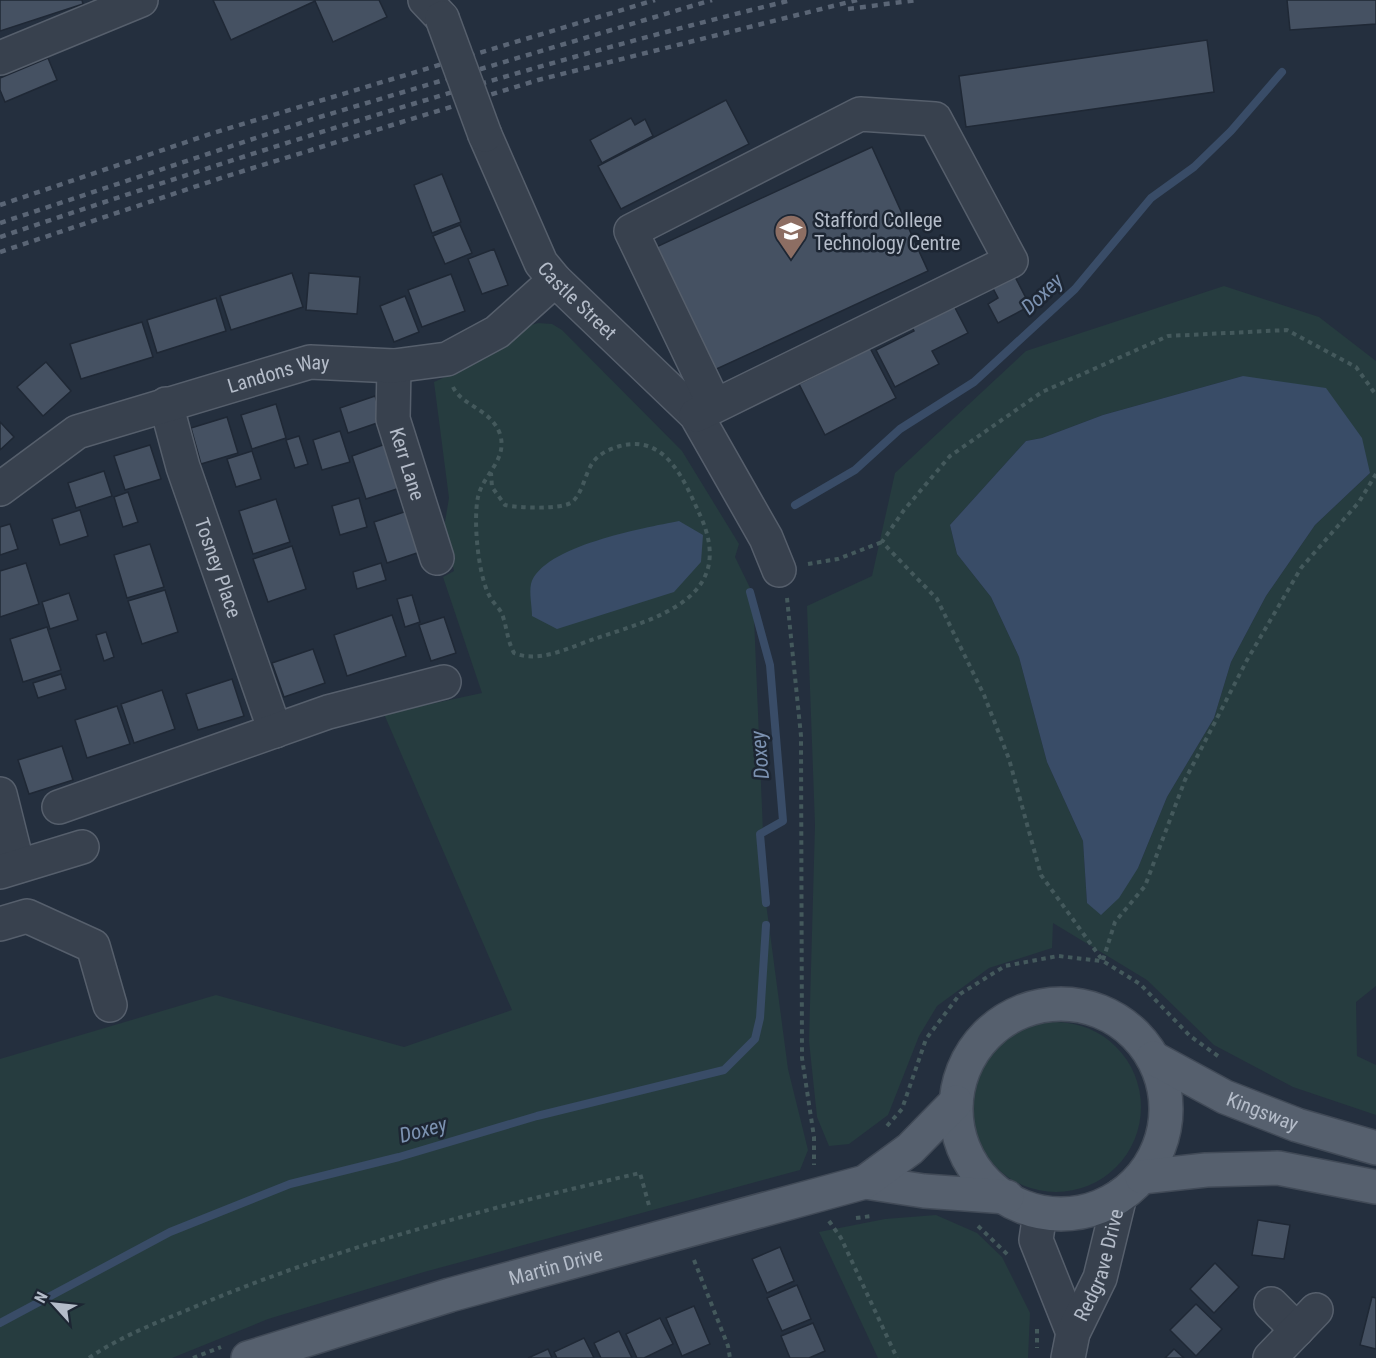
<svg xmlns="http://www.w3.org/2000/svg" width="1376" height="1358" viewBox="0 0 1376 1358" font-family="'Roboto Condensed',sans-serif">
<rect width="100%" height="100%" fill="#242f3e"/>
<g fill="#263c3f" fill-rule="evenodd">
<path d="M1224 286 1319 317 1376 361V986L1356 1002 1357 1056 1376 1065V1115L1293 1087 1214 1045 1147 980 1053 923 1052 948 989 968 937 1006 919 1036 888 1115 849 1144 829 1146 817 1117 809 1041 815 825 807 606 872 576 895 473 1026 351ZM1243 376 1370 473 1315 525 1266 596 1231 662 1214 718 1167 797 1138 868 1087 903 1083 841 1047 762 1019 657 991 597 957 554 950 525 1026 441 1042 438 1103 415Z"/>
<polygon points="538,323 552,324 562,330 682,451 739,544 735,557 753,594 766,903 788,1069 808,1150 800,1170 424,1272 268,1319 172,1358 0,1358 0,1059 216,995 404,1047 512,1010 384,714 482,693 443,577 454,571 444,528 449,498 434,382 469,366 525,327"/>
<circle cx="1056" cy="1107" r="85"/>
<polygon points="936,1215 977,1233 1002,1257 1030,1313 1028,1358 878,1358 819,1232 885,1219"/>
</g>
<g fill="#394c67">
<polygon points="1243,376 1326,388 1362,438 1370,473 1315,525 1266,596 1231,662 1214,718 1167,797 1138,868 1119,898 1101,915 1087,903 1083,841 1047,762 1019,657 991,597 957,554 950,525 1026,441 1042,438 1103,415"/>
<path d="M679 521 703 535 701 562 674 592 557 629 532 616C532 607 529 593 531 584 542 546 644 528 679 521Z"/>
</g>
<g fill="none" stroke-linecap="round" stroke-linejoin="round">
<g stroke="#394c67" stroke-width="8">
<polyline points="795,505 855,470 900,429 974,382 1075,289 1151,198 1194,167 1231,131 1282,72"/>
<polyline points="750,592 770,665 783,821 760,834 766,903"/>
<polyline points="0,1323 170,1232 290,1184 399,1157 537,1116 724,1070 755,1039 760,1018 766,925"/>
</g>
</g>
<g fill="#455162" stroke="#1f2835" stroke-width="1.5">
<polygon points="0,0 82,0 83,4 0,31"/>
<polygon points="213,0 379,0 387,17 333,42 315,1 231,40"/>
<polygon points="1287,0 1376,0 1376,24 1290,30"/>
<polygon points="1207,40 1214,92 966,127 959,76"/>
<polygon points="48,58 57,80 5,102 0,90 0,78"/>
<polygon points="726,100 749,144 621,209 598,166"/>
<polygon points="631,118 635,125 645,119 653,136 602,163 590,140"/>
<polygon points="872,147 928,271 710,372 654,248"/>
<polygon points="442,174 461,222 432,233 414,185"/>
<polygon points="460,225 472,253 445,264 433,236"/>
<polygon points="494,249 508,285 482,294 468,259"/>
<polygon points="1009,265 1030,306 998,323 988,304 998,298 987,277"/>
<polygon points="292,273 303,307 231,330 220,296"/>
<polygon points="309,273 360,277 357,314 306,310"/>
<polygon points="451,274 465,311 422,327 408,290"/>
<polygon points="405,296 419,332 394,342 380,306"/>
<polygon points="216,298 226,331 157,353 147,320"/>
<polygon points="952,302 968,333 932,351 939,364 895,387 876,350 914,331 910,323"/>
<polygon points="142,322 153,357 81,379 70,344"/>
<polygon points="870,348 896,398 825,435 799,384"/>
<polygon points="46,362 71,391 43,416 17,387"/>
<polygon points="375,396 383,421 348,433 340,408"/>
<polygon points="276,404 286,438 252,449 241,415"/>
<polygon points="227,417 238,453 201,464 191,428"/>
<polygon points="0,422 14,437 0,450"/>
<polygon points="340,431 350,462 322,470 313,440"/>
<polygon points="299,436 308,464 295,468 286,440"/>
<polygon points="391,442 406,486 366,499 352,456"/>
<polygon points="150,445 161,479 125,490 114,456"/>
<polygon points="252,451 261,479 236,487 227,459"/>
<polygon points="104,471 112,496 76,508 68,483"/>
<polygon points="128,492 138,522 123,527 114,497"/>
<polygon points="359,498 367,527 340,535 332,506"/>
<polygon points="276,499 290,542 253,554 239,511"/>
<polygon points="413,509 426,550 387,563 374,522"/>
<polygon points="80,510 88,536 60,545 52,519"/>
<polygon points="10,524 18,549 0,555 0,527"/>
<polygon points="150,544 164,587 127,598 114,555"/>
<polygon points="292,546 306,589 268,602 253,559"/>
<polygon points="26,563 39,604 0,617 0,571"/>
<polygon points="381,563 386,580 357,589 353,572"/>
<polygon points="165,590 178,632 142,644 128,601"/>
<polygon points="69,593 78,620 50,629 42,602"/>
<polygon points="412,595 420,622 405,627 397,599"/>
<polygon points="392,615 406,656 347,676 334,635"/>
<polygon points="444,617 456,653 431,661 419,625"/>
<polygon points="47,627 61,670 23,682 10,639"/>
<polygon points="106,632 114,657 104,661 96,635"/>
<polygon points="313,649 325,683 284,697 272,663"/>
<polygon points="61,674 66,689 38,698 33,683"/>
<polygon points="232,679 244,716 198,730 186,694"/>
<polygon points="162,690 175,729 134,743 121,704"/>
<polygon points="117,706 130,744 87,758 75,720"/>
<polygon points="62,746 73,780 29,794 18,760"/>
<polygon points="1258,1220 1290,1225 1284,1259 1252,1255"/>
<polygon points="780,1247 794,1281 767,1293 752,1259"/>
<polygon points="1215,1263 1239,1287 1214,1313 1190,1289"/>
<polygon points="797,1285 811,1319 782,1331 767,1298"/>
<polygon points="1372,1297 1376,1298 1376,1349 1360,1345"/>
<polygon points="1196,1304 1222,1329 1196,1356 1170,1330"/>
<polygon points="694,1306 710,1344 682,1356 666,1318"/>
<polygon points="660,1318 673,1344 644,1358 637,1358 626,1334"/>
<polygon points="813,1323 825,1351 809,1358 790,1358 781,1336"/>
<polygon points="619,1331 632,1358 601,1358 594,1343"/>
<polygon points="584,1338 594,1358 557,1358 554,1352"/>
<polygon points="548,1349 552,1358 528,1358"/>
<polygon points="1174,1349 1184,1358 1165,1358"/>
</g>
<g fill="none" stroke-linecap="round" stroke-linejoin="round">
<g stroke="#565f6c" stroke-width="36">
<g id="minor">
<polyline points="425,0 442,18"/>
<polyline points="0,58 141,0"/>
<path id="s1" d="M485 135 541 263 555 280 696 415 766 538 779 570"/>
<path id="s2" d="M394 366 393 419 437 558"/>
<path id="s3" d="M166 404 183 467 275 731"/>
<polyline points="696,415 715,406 1011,261 935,119 860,114 631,231 715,406"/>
<path id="s4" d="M0 489 77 432 310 362 394 366 447 359 497 332 555 280"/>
<polyline points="0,794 18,866"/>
<polyline points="59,807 328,712 444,682"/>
<polyline points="0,872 82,847"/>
<polyline points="0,924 27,916 93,946 110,1005"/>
<polyline points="1040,1213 1036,1240 1073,1333"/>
<polyline points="1271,1304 1297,1330"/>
<path id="s5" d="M1068 1358 1073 1333 1100 1278 1120 1196"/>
<polyline points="1270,1358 1316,1310"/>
</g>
</g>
<g stroke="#414a57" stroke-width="36">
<g id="major">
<circle cx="1061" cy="1109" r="105"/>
<path id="s6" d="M1153 1058 1225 1097 1297 1125 1376 1148"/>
<polyline points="1142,1177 1206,1170 1278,1168 1376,1187"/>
<polyline points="865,1182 924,1191 1007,1197"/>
<path id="s7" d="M248 1358 450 1295 865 1182 910 1149 956 1102"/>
</g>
</g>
<g stroke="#44595c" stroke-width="4" stroke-dasharray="4.5 4.5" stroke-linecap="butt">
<path d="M453 387C462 406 491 409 500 434 508 460 483 474 478 497 473 520 478 574 489 595 492 602 499 607 502 614 507 627 507 640 514 653 540 664 572 646 597 638 657 618 738 598 700 515 684 480 666 434 620 446 610 449 600 453 593 462 585 473 583 493 572 502 562 510 517 508 505 505L492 487 491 473"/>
<polyline points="808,564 838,559 882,542"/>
<polyline points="787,598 801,736 802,1058 814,1137 814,1165"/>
<polyline points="1103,960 1115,922 1145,886 1185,780 1247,660 1301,568 1359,502 1376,474"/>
<polyline points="1218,1056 1190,1036 1140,984 1103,961 1041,875 1009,759 984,695 937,599 882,542 904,510 950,456 1042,392 1168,336 1287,330 1356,367 1376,395"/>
<polyline points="887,1126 902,1109 926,1039 960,994 1005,966 1058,956 1102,961"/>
<polyline points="856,1218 872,1216"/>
<polyline points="829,1221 841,1238 897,1358"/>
<polyline points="978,1226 1009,1256"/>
<polyline points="694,1260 728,1346 730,1358"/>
<polyline points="1037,1329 1037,1348"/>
<path d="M89 1358C124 1334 164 1320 204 1303 343 1245 492 1207 640 1173L650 1209"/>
<polyline points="193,1358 221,1347"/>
</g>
<use href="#minor" stroke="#38414e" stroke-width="33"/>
<use href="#major" stroke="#56606e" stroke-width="33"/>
<g stroke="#5a6575" stroke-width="4.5" stroke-dasharray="6 6" stroke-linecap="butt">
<polyline points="848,9 917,0"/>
<polyline points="0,205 213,133 655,0"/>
<polyline points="0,223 313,119 712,0"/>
<path d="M0 237C261 149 524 65 792 0"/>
<polyline points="0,252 227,176 538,80 857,0"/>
</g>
<g stroke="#565f6c" stroke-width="36" stroke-linecap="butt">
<polyline id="minor-bridge" points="442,18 485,135"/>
</g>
<use href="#minor-bridge" stroke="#38414e" stroke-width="33"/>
</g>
<defs>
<g id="university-pin" transform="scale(1.725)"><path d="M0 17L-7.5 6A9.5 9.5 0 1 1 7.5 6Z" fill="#8d6e63" stroke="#1d2633"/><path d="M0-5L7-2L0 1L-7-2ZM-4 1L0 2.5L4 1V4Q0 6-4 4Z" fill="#fff"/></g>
</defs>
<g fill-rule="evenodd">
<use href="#university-pin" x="791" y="231"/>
</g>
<g text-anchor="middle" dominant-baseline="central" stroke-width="5" stroke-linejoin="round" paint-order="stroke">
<g font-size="20" fill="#b4bcc9" stroke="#1d2633" text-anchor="start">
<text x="814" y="220">Stafford College<tspan x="814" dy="23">Technology Centre</tspan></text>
</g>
<g font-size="20" fill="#b4bcc9" stroke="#1d2633">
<text stroke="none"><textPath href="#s1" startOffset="192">Castle Street</textPath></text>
<text stroke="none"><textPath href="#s4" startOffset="306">Landons Way</textPath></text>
<text stroke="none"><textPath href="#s2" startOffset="100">Kerr Lane</textPath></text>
<text stroke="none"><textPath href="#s3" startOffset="172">Tosney Place</textPath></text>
<text stroke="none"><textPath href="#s6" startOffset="122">Kingsway</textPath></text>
<text stroke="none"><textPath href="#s5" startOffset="99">Redgrave Drive</textPath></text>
<text stroke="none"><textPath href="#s7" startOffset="321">Martin Drive</textPath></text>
</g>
<g font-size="21" font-style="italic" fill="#7c92b1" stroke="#1d2633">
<text transform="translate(1042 294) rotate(-43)">Doxey</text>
<text transform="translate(760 755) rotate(-95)">Doxey</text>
<text transform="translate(423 1130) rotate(-15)">Doxey</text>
</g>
</g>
<g transform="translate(54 1304) rotate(297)" stroke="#1d2633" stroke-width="4.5" paint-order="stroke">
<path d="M0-4.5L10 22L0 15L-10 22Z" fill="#b4bcc9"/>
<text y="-9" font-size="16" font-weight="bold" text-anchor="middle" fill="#b4bcc9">N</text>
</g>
</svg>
